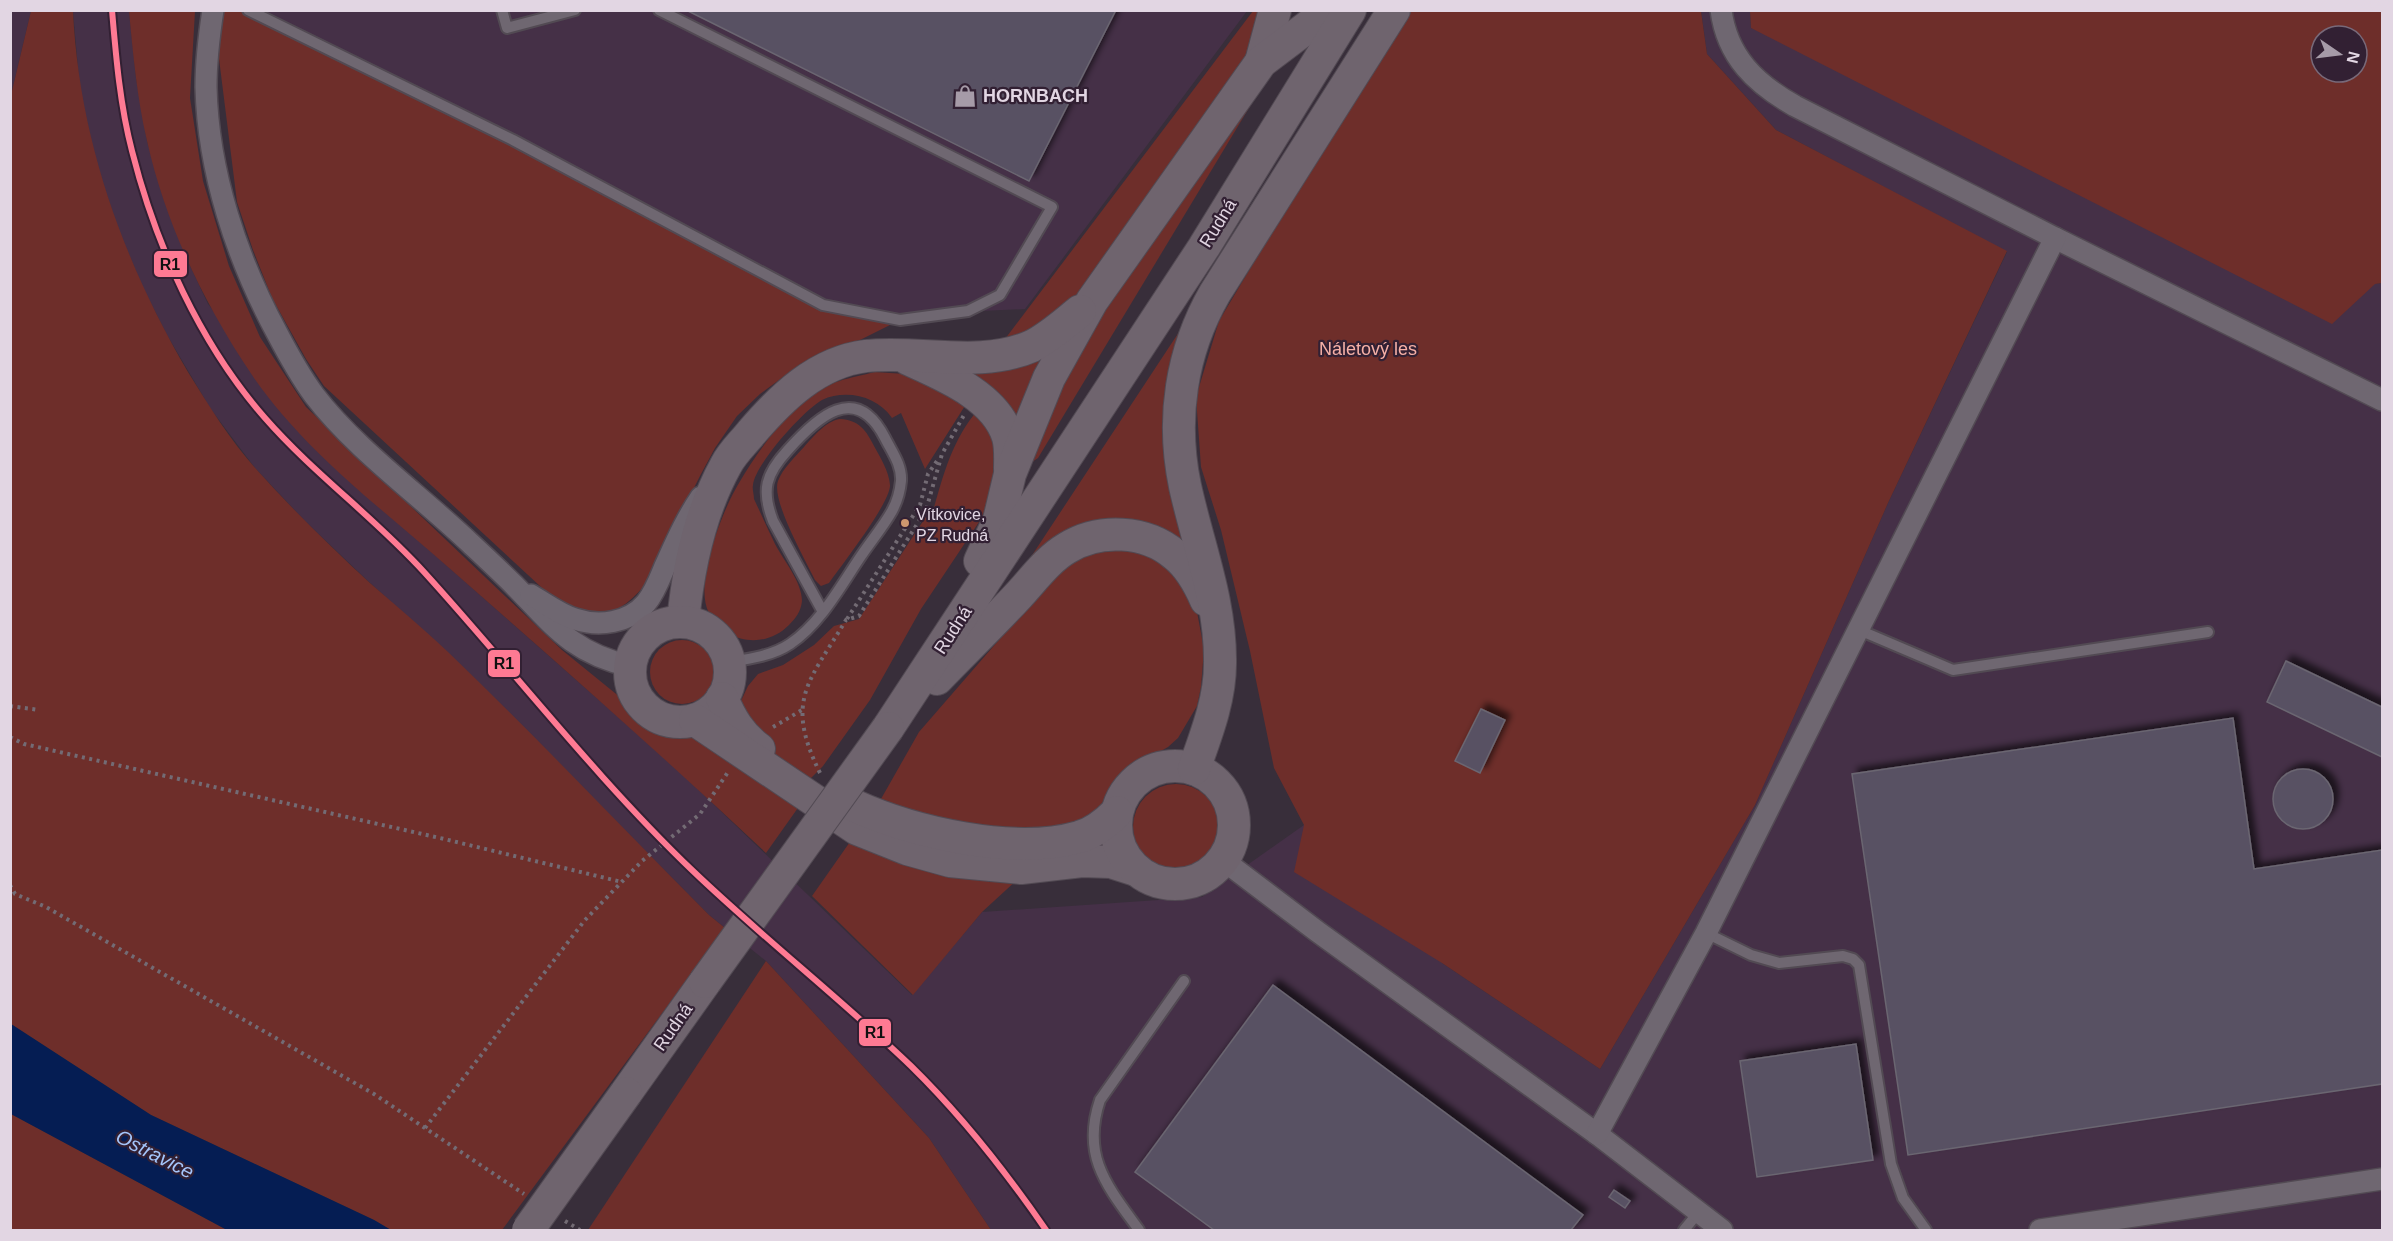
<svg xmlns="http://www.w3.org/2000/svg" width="2393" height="1241" viewBox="0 0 2393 1241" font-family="Arial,sans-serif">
<defs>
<filter id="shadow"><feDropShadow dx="5.5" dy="-5.5" stdDeviation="3" flood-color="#0009"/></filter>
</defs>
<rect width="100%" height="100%" fill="#382e3a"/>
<g fill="#453047">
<polygon points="11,11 31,11 11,95"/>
<polygon points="73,11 129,11 136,78 147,141 164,200 186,257 208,304 351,481 677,769 912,995 982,912 1202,897 1304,825 1442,963 1600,1069 1755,805 1888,503 2007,252 1776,130 1707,54 1701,11 1750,11 1751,28 2375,284 2382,283 2382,1230 991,1230 929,1138 766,961 709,915 446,651 369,582 305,521 255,468 210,408 167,335 143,288 117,226 96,162 80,91"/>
<polygon points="249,11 1247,11 1025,309 875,316 823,305 548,159"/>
</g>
<g fill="#6e2e2a" fill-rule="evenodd">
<path d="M31 11H73C79 139 123 261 188 372 209 406 230 440 257 470 293 510 331 547 370 583 396 606 423 628 447 651 537 737 622 828 709 915L725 928 502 1230H391L374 1220 151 1115 11 1024V95Z"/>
<path d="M129 11H195L190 98 203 181 229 266 260 337 306 407 562 650 658 728 683 735 698 733 800 805 766 853C662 755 555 661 448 567 380 507 303 450 252 375 204 304 166 225 147 141 137 98 133 54 129 11Z"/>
<path d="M213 11H248L823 305 900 320 860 340 821 353 790 372 760 394 737 416 715 448 701 474 645 585C610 627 580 620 541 587L324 386 306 359 272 298 253 250 237 202Z"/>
<polygon points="1253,11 1261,11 1253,48 1073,300 1045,328 1002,343"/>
<polygon points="1403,11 1701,11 1707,54 1776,130 2007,251 1888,503 1755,805 1600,1069 1442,963 1294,872 1304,825 1274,768 1250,651 1221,530 1201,467 1196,397 1219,321"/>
<path d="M1750 11H2382V283L2375 284 2332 324 1751 28ZM2321 36H2357V72H2321Z"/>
<polygon points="1255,88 1258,93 1038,458 1028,465 1073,351"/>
<polygon points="1181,329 1196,560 1167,537 1023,569"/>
<polygon points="1046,355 1016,430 952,368"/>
<path d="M875 372 905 374 968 401 925 469 901 413 892 418C877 396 846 389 822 400 804 410 755 464 753 485 752 489 754 494 754 499 761 514 768 529 775 544 784 561 802 582 802 601 801 611 796 618 789 625 764 650 726 643 709 613 693 584 723 509 739 483 755 455 782 418 807 398 827 381 851 378 875 372Z"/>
<path d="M978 410 1001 453 989 507 921 609 870 700 823 766 810 779 753 740 740 703 748 686 758 674 783 665 814 645 834 626 859 619 929 512 932 515C942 479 952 439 978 410Z"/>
<path d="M840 419C859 420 866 430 874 446 880 457 889 471 890 485 891 502 841 566 829 583L821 586 815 580C805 559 771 500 778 481 783 468 795 457 804 447 813 437 826 421 840 419Z"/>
<polygon points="1133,548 1164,564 1180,580 1197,612 1204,649 1201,687 1197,706 1178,738 1168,747 1122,773 1095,814 1083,822 1003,833 877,806 919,732 1045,587 1083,552"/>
<circle cx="682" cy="672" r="32"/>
<circle cx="1176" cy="827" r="43"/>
<polygon points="852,839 1019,878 982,912 913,995 812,896"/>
<polygon points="766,961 929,1138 991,1230 588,1230"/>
<polygon points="11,1114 227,1230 11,1230"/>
</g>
<polygon fill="#051d53" points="11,1024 151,1115 374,1220 391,1230 227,1230 11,1114"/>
<g fill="#585164" stroke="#6b6671" stroke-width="1.5" filter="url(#shadow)">
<polygon points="686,10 1116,10 1029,181"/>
<polygon points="2286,661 2382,707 2382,757 2267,702"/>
<polygon points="1481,709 1505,720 1480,773 1455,761"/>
<polygon points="2233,718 2254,869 2382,850 2382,1084 1908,1155 1852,774"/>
<circle cx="2303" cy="799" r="30"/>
<polygon points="1273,985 1583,1215 1571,1230 1214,1230 1135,1172"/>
<polygon points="1856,1044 1873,1160 1757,1177 1740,1061"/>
<polygon points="1614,1190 1630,1201 1625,1208 1609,1197"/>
</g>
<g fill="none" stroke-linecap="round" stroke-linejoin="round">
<g stroke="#524a53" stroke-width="14">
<g id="lane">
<polyline points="248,10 513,140 823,305 900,320 968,311 1000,295 1052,207 659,10"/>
<polyline points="502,10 507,28 575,10"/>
<polyline points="1859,630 1953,670 2208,632"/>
<path d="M729 662C749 659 772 656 790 644 821 623 840 587 861 556 871 541 883 527 892 511 897 502 900 491 901 481 902 465 892 452 885 438 856 381 817 417 787 451 766 474 761 490 773 521L823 612"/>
<polyline points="1706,933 1751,955 1779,963 1843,956 1853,959 1859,965 1891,1164 1903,1198 1926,1230"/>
<path d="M1139 1230C1107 1186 1081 1156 1100 1100L1184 981"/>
<polyline points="1684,1230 1698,1213"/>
</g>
</g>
<g stroke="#524a53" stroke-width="24">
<g id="street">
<path d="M213 10C209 36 206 61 206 87 208 172 237 259 277 333 288 354 300 376 314 395 355 449 422 497 471 544 486 558 500 571 514 585 553 625 572 653 630 666"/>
<polyline points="2055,238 2382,400"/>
<path d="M531 595C545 603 559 614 575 619 599 627 629 623 646 603 655 592 660 578 665 566 676 542 686 519 701 497"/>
<polyline points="1223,860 1318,932 1597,1134 1722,1230"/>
<path d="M1597 1134 1706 933 2055 238 1795 106C1756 84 1727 57 1721 10"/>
<polyline points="2040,1230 2382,1179"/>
</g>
</g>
<g stroke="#524a53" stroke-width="34">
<g id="primary">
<polyline points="1261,62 1275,10"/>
<path d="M908 359C943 375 996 396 1008 437 1011 447 1010 459 1010 469"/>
<polyline points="980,561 999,520 1010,474 1049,378 1092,301 1261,62 1330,10"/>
<path d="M683 622C688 569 700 512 726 465 732 453 743 443 751 433 781 398 817 362 866 356 920 350 980 369 1032 346 1050 337 1065 323 1080 311"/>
<circle cx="680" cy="672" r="50"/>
<path d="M937 679C964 651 992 624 1018 596 1033 580 1048 559 1067 548 1099 528 1146 530 1175 555 1189 566 1199 584 1206 600"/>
<path d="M722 698C731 719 740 735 759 749"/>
<polyline points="695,720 857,829 907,849 950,861 1021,868 1082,861 1111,862 1136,870"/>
<polyline points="888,728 1204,247 1350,10"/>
<circle cx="1175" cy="825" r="59"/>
<path d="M1194 769C1206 735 1220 700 1220 664 1221 601 1198 546 1185 486 1171 419 1181 352 1215 293L1394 10"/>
<path d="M853 805C912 832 1014 856 1079 837 1094 833 1106 823 1117 812"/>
<polyline points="626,1093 705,982"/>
</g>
</g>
<g stroke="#736b74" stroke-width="4" stroke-dasharray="3 4.5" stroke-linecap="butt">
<polyline points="847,619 920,505 928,474 939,458"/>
<polyline points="10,706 39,710"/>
<polyline points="773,727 802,710"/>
<polyline points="10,737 24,744 440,838 622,882"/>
<path d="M820 773C784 700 809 682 846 620L859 616 926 510 942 454 964 415"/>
<polyline points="10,885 15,894 46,907 374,1094 524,1194"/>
<polyline points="425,1128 585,920 642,861 700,814 728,772"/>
<polyline points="565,1221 580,1230"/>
</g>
<use href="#lane" stroke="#6f6771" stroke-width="10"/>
<use href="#street" stroke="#6f6771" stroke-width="21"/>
<use href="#primary" stroke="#6f646e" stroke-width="32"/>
<g stroke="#524a53" stroke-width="34" stroke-linecap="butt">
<g id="primary-bridge">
<polyline points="705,982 888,728"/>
<polyline points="528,1230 626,1093"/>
</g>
</g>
<use href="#primary-bridge" stroke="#6f646e" stroke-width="32"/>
<g stroke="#322033" stroke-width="10">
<path id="rail-1" d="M112 10C116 57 120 105 132 151 156 246 200 344 265 418 314 474 374 517 424 572 514 671 596 778 693 871 763 938 841 999 911 1066 962 1116 1006 1172 1046 1230"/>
</g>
<use href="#rail-1" stroke="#fe7a93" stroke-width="6"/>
</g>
<defs>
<g id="shop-bare" transform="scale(1.8)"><path d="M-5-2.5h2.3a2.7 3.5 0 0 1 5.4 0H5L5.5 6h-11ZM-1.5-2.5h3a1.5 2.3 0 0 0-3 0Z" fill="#a69ba8" stroke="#322033" stroke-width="2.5" paint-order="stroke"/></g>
</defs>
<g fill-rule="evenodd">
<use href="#shop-bare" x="965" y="96"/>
</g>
<circle fill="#cd976f" stroke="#322033" stroke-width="2" cx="905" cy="523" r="5"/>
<g text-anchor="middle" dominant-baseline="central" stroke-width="4.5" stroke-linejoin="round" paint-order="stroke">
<g font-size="16" fill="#e2d6e3" stroke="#322033" text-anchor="start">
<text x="916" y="514">Vítkovice,<tspan x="916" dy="21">PZ Rudná</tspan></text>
</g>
<g font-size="18" font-weight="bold" fill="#e2d6e3" stroke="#322033" text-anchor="start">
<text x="983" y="96">HORNBACH</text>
</g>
<g font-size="18" fill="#e2d6e3" stroke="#322033">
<text transform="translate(1218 223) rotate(-58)">Rudná</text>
<text transform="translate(953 630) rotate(-57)">Rudná</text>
<text transform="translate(673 1027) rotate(-55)">Rudná</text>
</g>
<g font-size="18" fill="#f6b0a6" stroke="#322033">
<text x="1368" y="349">Náletový les</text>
</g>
<g font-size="20" font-style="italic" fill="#a4c5fb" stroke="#322033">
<text transform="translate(155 1154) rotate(27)">Ostravice</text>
</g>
</g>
<g stroke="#322033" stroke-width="2">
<rect x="153" y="250" width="35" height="28" rx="6" fill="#fe7a93"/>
<rect x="487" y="649" width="34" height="29" rx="6" fill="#fe7a93"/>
<rect x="858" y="1018" width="34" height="29" rx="6" fill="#fe7a93"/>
</g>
<g font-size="16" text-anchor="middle" font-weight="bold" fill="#111">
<text x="170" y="270">R1</text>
<text x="504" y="669">R1</text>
<text x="875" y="1038">R1</text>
</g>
<rect width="2393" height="1241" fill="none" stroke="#e2d6e3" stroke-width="24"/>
<g transform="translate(2339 54) rotate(104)"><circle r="28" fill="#322033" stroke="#786979" stroke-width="1.5"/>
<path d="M0-4.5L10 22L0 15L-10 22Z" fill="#a69ba8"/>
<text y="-9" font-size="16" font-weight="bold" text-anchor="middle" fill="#e2d6e3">N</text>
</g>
</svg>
